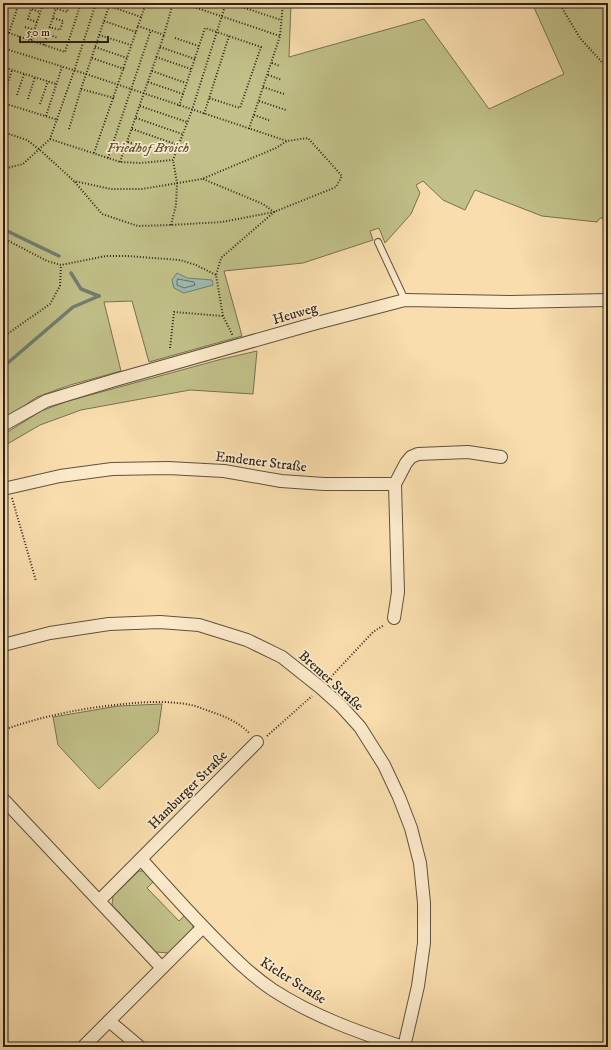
<svg xmlns="http://www.w3.org/2000/svg" width="611" height="1050" viewBox="0 0 611 1050" font-family="'IM FELL DW Pica',serif">
<rect width="100%" height="100%" fill="#f9ddad"/>
<filter id="stains"><feTurbulence type="fractalNoise" baseFrequency=".005" numOctaves="4"/><feColorMatrix values="0 0 0 0 .2 0 0 0 0 .09 0 0 0 0 .02 0 0 0 .5 -.17"/></filter>
<radialGradient id="worn" r=".72"><stop offset=".6" stop-color="#630" stop-opacity="0"/><stop offset="1" stop-color="#630" stop-opacity=".3"/></radialGradient>
<g fill="#c1c088" stroke="#767251">
<polygon points="3,3 291,3 289,57 424,19 489,109 564,74 532,3 608,3 608,219 600,218 597,222 542,216 475,190 465,210 443,200 423,181 416,185 420,193 411,214 385,243 379,228 370,231 373,240 303,263 224,271 242,336 149,362 132,301 104,302 121,371 70,385 37,397 3,420"/>
<polygon points="257,351 253,394 190,390 81,410 40,425 9,443 3,449 3,437 6,433 41,411 68,401 222,359"/>
<polygon points="162,704 158,732 99,789 58,745 53,717 118,706"/>
<polygon points="139,871 147,871 154,881 147,888 179,921 186,914 193,923 193,931 168,953 156,952 112,905 113,896"/>
</g>
<polygon fill="#9ebbaf" stroke="#707e73" points="177,273 187,278 212,280 213,285 184,293 174,288 172,280"/>
<g fill="none" stroke-linecap="round" stroke-linejoin="round">
<polygon stroke="#656f64" stroke-width="1" points="178,279 194,282 195,285 184,288 177,285 177,281"/>
<g stroke="#707e73" stroke-width="3.5">
<polyline points="3,229 59,256"/>
<polyline points="71,273 81,289 99,296"/>
<polyline points="3,367 73,307 99,296"/>
</g>
<g stroke="#5f523f" stroke-width="8">
<polyline id="service" points="378,242 405,300"/>
</g>
<g stroke="#5f523f" stroke-width="14">
<g id="minor">
<polyline points="3,425 46,401 115,380 313,324 405,300 510,302 608,300"/>
<polyline points="3,489 60,476 112,469 168,468 224,471 281,481 324,484 395,484"/>
<polyline points="394,618 398,592 395,484 406,463 411,457 418,454 468,452 501,457"/>
<polyline points="3,645 50,633 109,624 160,622 199,625 247,640 282,657 321,688 341,706 360,727 384,765 399,797 411,828 420,863 424,903 424,943 418,986 404,1047"/>
<polyline points="3,799 162,968"/>
<path d="M141 859C166 887 191 915 218 942 235 959 252 976 273 990 313 1016 358 1032 403 1047"/>
<polyline points="99,901 257,742"/>
<polyline points="109,1021 140,1047"/>
<polyline points="83,1047 203,927"/>
</g>
</g>
<g stroke="#2c231a" stroke-width="2" stroke-dasharray="1 2" stroke-linecap="butt">
<polyline points="40,3 67,12 70,3"/>
<polyline points="132,3 144,7"/>
<polyline points="146,3 138,26 164,35 173,3"/>
<polyline points="182,3 280,36"/>
<polyline points="230,3 281,20"/>
<polyline points="559,3 580,38 608,69"/>
<polyline points="109,6 141,17"/>
<polyline points="104,21 136,32"/>
<polyline points="37,22 28,19 31,9 40,12"/>
<polyline points="25,27 34,30"/>
<polyline points="49,27 60,30 63,21 53,18"/>
<polyline points="3,31 65,52 81,3"/>
<polyline points="9,33 19,3"/>
<polyline points="47,34 58,38"/>
<polyline points="99,35 131,45"/>
<polyline points="175,38 199,46"/>
<polyline points="31,40 43,4"/>
<polyline points="44,45 56,8"/>
<polyline points="95,47 127,58"/>
<polyline points="160,47 195,59"/>
<polyline points="3,48 86,74 287,141"/>
<polyline points="156,57 191,69"/>
<polyline points="92,58 124,69"/>
<polyline points="272,63 280,66"/>
<polyline points="3,67 56,84"/>
<polyline points="152,71 186,83"/>
<polyline points="268,75 282,80"/>
<polyline points="148,82 183,94"/>
<polyline points="263,87 284,94"/>
<polyline points="81,89 110,3"/>
<polyline points="5,92 12,70"/>
<polyline points="17,95 24,74"/>
<polyline points="28,99 35,77"/>
<polyline points="259,101 286,110"/>
<polyline points="3,103 58,120"/>
<polyline points="40,104 48,81"/>
<polyline points="140,106 187,122"/>
<polyline points="179,106 205,28 261,47 240,108 209,98"/>
<polyline points="204,114 229,36"/>
<polyline points="254,115 271,121"/>
<polyline points="46,116 62,67"/>
<polyline points="136,118 182,134"/>
<polyline points="69,129 81,89 114,98"/>
<polyline points="132,129 178,145"/>
<polyline points="249,129 280,36 283,3"/>
<polyline points="3,132 27,140 40,150 74,181 111,189 142,189 202,179 276,148 287,141 308,138 342,176 336,187 274,212 222,222 171,225 138,226 102,214 74,181"/>
<polyline points="50,139 120,162 140,163 173,160 192,110 226,3"/>
<polyline points="128,142 148,149"/>
<polyline points="94,153 138,26"/>
<polyline points="108,158 151,30"/>
<polyline points="120,162 164,35"/>
<polyline points="3,169 23,164 50,139 74,71 96,3"/>
<polyline points="203,179 263,204 274,212 221,258 216,275 223,316 233,336"/>
<polyline points="171,225 176,205 177,183 173,160"/>
<polyline points="3,238 47,261 61,265 106,256 127,256 180,260 196,265 216,275"/>
<polyline points="3,337 50,304 60,286 61,265"/>
<polyline points="170,348 174,312 223,316"/>
<polyline points="12,498 36,581"/>
<polyline points="329,679 373,632 384,625"/>
<path d="M3 730C40 717 77 709 115 705 140 702 166 700 191 705 197 706 203 709 209 711 224 716 239 722 250 734"/>
<polyline points="267,736 312,696"/>
</g>
<use href="#service" stroke="#fbe9ca" stroke-width="6"/>
<use href="#minor" stroke="#fbe9ca" stroke-width="12"/>
</g>
<g text-anchor="middle" dominant-baseline="central" stroke-width="3.5" stroke-linejoin="round" paint-order="stroke">
<g font-size="14" font-style="italic" fill="#59523b" stroke="#fbe9ca">
<text x="148" y="148">Friedhof Broich</text>
</g>
<g font-size="14" fill="#2c231a" stroke="#fbe9ca">
<text transform="translate(295 314) rotate(-16)">Heuweg</text>
<text transform="translate(261 462) rotate(7)">Emdener Straße</text>
<text transform="translate(331 681) rotate(42)">Bremer Straße</text>
<text transform="translate(188 790) rotate(-45)">Hamburger Straße</text>
<text transform="translate(293 981) rotate(32)">Kieler Straße</text>
</g>
</g>
<rect width="611" height="1050" fill="none" stroke="#f9ddad" stroke-width="16"/>
<rect x="4" y="4" width="603" height="1042" fill="none" stroke="#2c231a" stroke-width="2"/>
<rect x="8" y="8" width="595" height="1034" fill="none" stroke="#2c231a"/>
<path d="M20 36v6h88v-6" fill="none" stroke="#2c231a" stroke-width="2"/>
<text x="26" y="36" font-size="12" fill="#2c231a" stroke="#fbe9ca" stroke-width="3" paint-order="stroke">50 m</text>
<rect width="100%" height="100%" filter="url(#stains)"/>
<rect width="100%" height="100%" fill="url(#worn)"/>
</svg>
